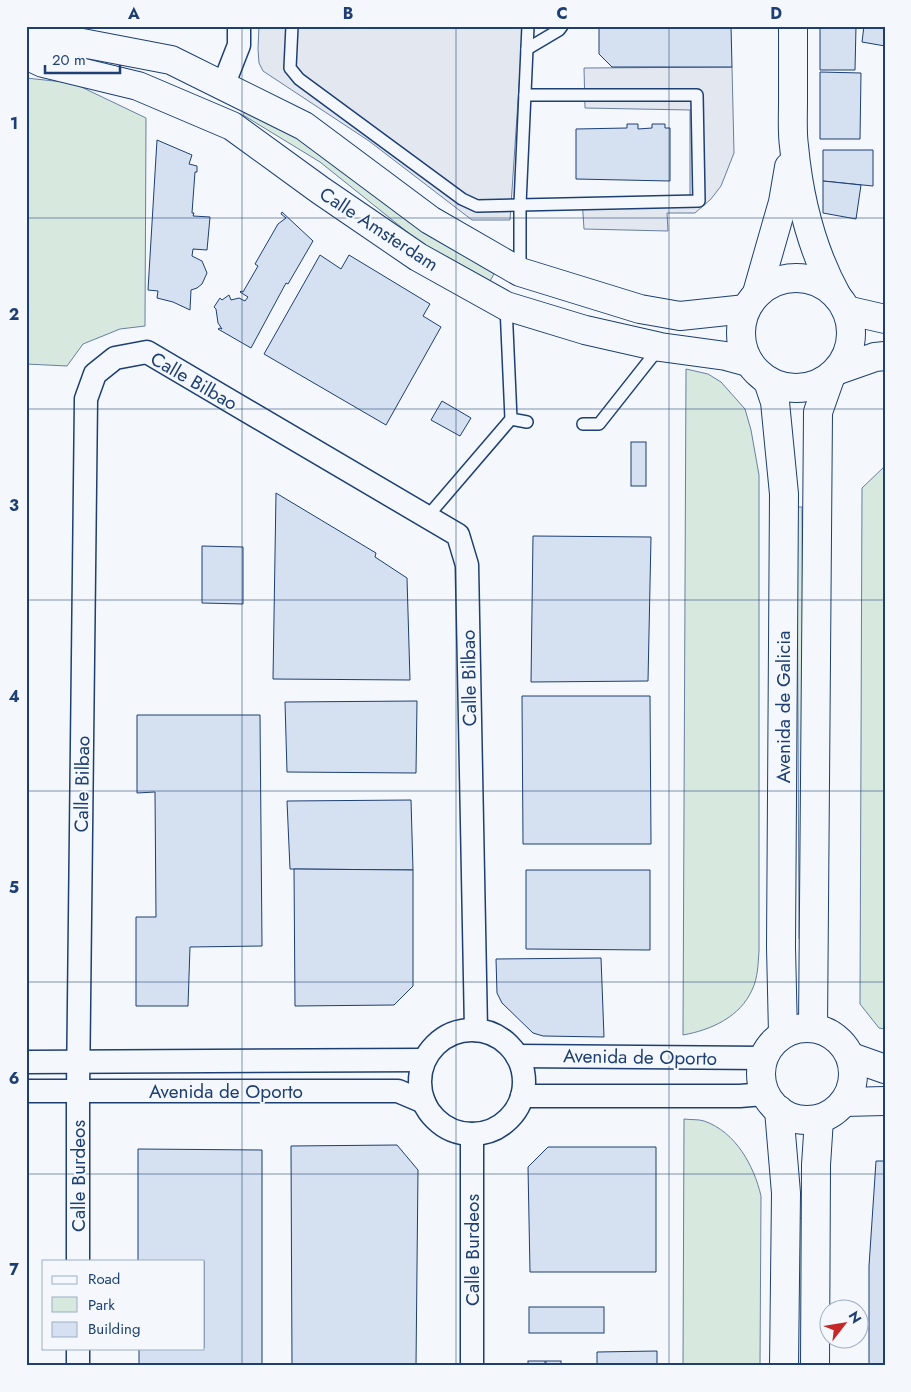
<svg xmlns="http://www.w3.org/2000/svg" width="911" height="1392" viewBox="0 0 911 1392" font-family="Jost,sans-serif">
<rect width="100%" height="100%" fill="#f4f7fb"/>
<g fill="#d7e8df" stroke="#687fa3">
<polygon points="26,78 73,83 146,118 145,326 120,329 83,344 67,366 26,364"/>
<polygon points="248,107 283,125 421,230 494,274 490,281 421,243 320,162 243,115"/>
<path d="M686 369 708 374 721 382 745 409 751 430 759 475V951C758 964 758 978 752 990 740 1017 711 1030 683 1035Z"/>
<polygon points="885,466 885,1029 879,1028 860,1004 862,488"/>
<polygon points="797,507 802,507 804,939 799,939"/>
<path d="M684 1119C690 1120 698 1119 704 1121 736 1132 754 1166 761 1196L760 1366H683Z"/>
<rect x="796" y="1218" width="6" height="148"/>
</g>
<g fill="#e3e8f0" stroke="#687fa3">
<polygon points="259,26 523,26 510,220 472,220 369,141 263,71 259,63 258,49"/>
<polygon points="732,67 734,153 721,186 711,199 695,213 667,213 668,231 584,229 582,198 690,196 690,110 585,108 584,68"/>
</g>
<g fill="#d5e0f0" stroke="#1d3f73">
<polygon points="599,26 731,26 732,67 612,67 599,54"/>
<polygon points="820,26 856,26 855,70 820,70"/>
<polygon points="864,26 885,26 885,46 862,42"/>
<polygon points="820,72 861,73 860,139 820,139"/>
<polygon points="627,124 638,124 638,129 652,128 652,124 665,124 665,128 670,128 670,181 576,179 576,129 627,128"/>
<polygon points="157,140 192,155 189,164 197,166 197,172 195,172 192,213 194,213 193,216 210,217 207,250 193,249 192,256 202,261 207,273 202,284 197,288 191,290 190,310 173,302 157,298 158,291 148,290"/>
<polygon points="823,150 873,150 873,186 823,181"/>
<polygon points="823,181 861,185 856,219 823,213"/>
<polygon points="282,212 313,241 288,284 286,283 251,348 218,329 220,328 222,329 218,323 216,309 214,307 220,298 222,300 229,295 231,300 239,298 245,301 248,297 240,292 241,291 243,292 258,266 255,264 278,224 286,218 281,214"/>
<polygon points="320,255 341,269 349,255 430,304 423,316 441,327 386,425 264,354"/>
<polygon points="442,401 471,418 460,436 431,420"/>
<rect x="631" y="442" width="15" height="44"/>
<polygon points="276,493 376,553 375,557 407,578 410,680 273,679"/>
<polygon points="533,536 651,537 648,681 531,682"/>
<polygon points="202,546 243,547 243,604 202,603"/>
<polygon points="522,696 650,696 651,844 523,844"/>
<polygon points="417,701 416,773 287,772 285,702"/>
<polygon points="137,715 260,715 262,946 190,947 188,1006 136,1006 136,917 156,917 155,792 137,793"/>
<polygon points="411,800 413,870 290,869 287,801"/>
<polygon points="294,869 413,870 413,986 394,1005 295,1006"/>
<polygon points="526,870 650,870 650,950 526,949"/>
<polygon points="601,958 604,1037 543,1036 533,1033 502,1003 497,993 496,959"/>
<polygon points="397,1145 418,1170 416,1366 292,1366 291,1146"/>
<polygon points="548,1147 656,1147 656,1272 530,1272 528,1167"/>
<polygon points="138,1149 262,1150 262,1366 139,1366 139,1348 204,1348 204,1261 138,1261"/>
<polygon points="876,1161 885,1161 885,1366 869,1366 869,1266"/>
<rect x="529" y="1307" width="75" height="26"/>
<polygon points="657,1351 657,1366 597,1366 597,1352"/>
<rect x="528" y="1361" width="17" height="5"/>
<rect x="546" y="1361" width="15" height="5"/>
</g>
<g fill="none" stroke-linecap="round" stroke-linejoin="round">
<g stroke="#1d3f73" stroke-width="14">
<g id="service">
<polyline points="292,26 290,68 299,79 462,199 477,206 699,201 697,95 525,95"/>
<polyline points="527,49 559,30 562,26"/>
<polyline points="520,270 520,204 528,26"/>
<polyline points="506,306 511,419 527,422"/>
<polyline points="583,424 599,424 659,348"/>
<polyline points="427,517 511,419"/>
</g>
</g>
<g stroke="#1d3f73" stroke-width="25">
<g id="minor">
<polyline points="223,86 239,45 239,26"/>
<circle cx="472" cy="1082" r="52"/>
<polyline points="517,1056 763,1058"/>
<polyline points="26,1062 424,1060"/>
<polyline points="26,1091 398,1091 424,1102"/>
<polyline points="522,1096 740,1096 765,1094"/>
<polyline points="472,1134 472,1366"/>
<polyline points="78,1261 78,1091 86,399 95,374 115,358 147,352 458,535 467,565 476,1030"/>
<polyline points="78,1366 78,1348"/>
</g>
</g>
<g stroke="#1d3f73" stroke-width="30">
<g id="tertiary">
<polyline points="26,42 77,42 171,60 304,126 430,220 520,272 640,309 680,316 746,309"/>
<polyline points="26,55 43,63 138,86 232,126 320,190 418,257 506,306 585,330 660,347 726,356 748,362"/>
<polyline points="846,310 885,319"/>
<polyline points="838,370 875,357 885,356"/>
<polyline points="851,1057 885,1069"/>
<polyline points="844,1102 885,1101"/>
</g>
</g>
<g stroke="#1d3f73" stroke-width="30">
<g id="secondary">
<path d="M793 26C793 52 793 78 793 103 793 117 792 132 794 146 799 199 811 249 837 296"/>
<circle cx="796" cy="333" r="55"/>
<polyline points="757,293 783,202 789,167"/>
<polyline points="768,381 775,402 784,494 781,947 783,1034"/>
<circle cx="807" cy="1074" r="46"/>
<polyline points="813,1028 818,412 830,378"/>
<polyline points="779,1110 786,1193 784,1366"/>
<polyline points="815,1366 816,1165 819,1119"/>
</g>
</g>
<use href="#service" stroke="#f4f7fb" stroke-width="11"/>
<use href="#minor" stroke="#f4f7fb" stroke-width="22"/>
<use href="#tertiary" stroke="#f4f7fb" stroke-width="28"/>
<use href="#secondary" stroke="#f4f7fb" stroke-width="28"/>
</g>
<path fill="none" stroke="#1d3f73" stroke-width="1" stroke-opacity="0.55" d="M242 26V1366M456 26V1366M669 26V1366M26 218H885M26 409H885M26 600H885M26 791H885M26 982H885M26 1174H885"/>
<g text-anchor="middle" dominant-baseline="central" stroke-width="4" stroke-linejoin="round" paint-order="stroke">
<g font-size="19" fill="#1d3f73" stroke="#f4f7fb">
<text transform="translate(379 229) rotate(33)">Calle Amsterdam</text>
<text transform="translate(194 381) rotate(30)">Calle Bilbao</text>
<text transform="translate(469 678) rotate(-91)">Calle Bilbao</text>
<text transform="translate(783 707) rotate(-90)">Avenida de Galicia</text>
<text transform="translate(82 784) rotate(-89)">Calle Bilbao</text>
<text transform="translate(640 1057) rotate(1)">Avenida de Oporto</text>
<text x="226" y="1091">Avenida de Oporto</text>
<text transform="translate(78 1176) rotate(-90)">Calle Burdeos</text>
<text transform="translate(472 1250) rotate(-90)">Calle Burdeos</text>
</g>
</g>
<rect width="911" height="1392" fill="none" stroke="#f4f7fb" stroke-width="55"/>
<rect x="42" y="1260" width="162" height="90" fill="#f4f7fb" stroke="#9eadc5"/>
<rect x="52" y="1276" width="25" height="8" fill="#f4f7fb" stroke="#9eadc5"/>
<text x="88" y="1284" font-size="15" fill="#1d3f73">Road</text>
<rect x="52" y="1297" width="25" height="15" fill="#d7e8df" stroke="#9eadc5"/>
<text x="88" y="1310" font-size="15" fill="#1d3f73">Park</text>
<rect x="52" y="1322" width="25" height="15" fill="#d5e0f0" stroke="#9eadc5"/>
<text x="88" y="1334" font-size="15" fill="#1d3f73">Building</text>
<g transform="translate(844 1324) rotate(59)"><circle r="24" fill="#f4f7fb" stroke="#9eadc5"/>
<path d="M0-4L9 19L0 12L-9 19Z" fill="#c62828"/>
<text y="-8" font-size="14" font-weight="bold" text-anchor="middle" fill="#1d3f73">N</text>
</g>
<path d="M45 65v8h75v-8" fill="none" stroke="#1d3f73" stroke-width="2.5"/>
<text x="52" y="65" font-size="15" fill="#1d3f73" stroke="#f4f7fb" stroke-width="4" paint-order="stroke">20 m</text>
<rect x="28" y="28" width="856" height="1336" fill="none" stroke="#1d3f73" stroke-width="2"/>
<g font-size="16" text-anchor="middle" font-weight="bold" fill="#1d3f73">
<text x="134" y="19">A</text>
<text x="348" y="19">B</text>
<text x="562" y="19">C</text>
<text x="776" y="19">D</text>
<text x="14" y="129">1</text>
<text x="14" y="320">2</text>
<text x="14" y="511">3</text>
<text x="14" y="702">4</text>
<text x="14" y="893">5</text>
<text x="14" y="1084">6</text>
<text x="14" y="1275">7</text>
</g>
</svg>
